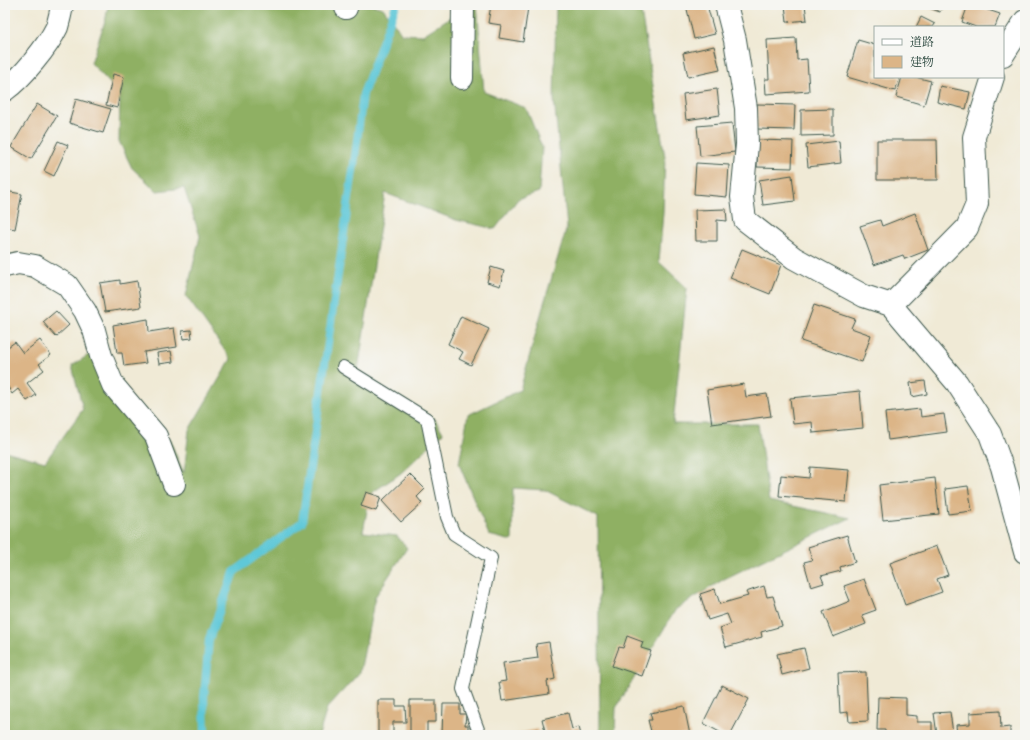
<svg xmlns="http://www.w3.org/2000/svg" width="1030" height="740" viewBox="0 0 1030 740" font-family="Vollkorn,'Noto Serif JP',serif">
<rect width="100%" height="100%" fill="#f6f6f2"/>
<filter id="ink" filterUnits="userSpaceOnUse"><feTurbulence type="fractalNoise" baseFrequency=".025" numOctaves="2"/><feDisplacementMap in="SourceGraphic" scale="8" xChannelSelector="R" yChannelSelector="G"/><feConvolveMatrix kernelMatrix="1 2 1 2 8 2 1 2 1" color-interpolation-filters="sRGB"/></filter>
<filter id="wash" filterUnits="userSpaceOnUse"><feTurbulence type="fractalNoise" baseFrequency=".012" numOctaves="4" result="noise"/><feDisplacementMap in="SourceGraphic" scale="16" xChannelSelector="R" yChannelSelector="G"/><feGaussianBlur stdDeviation="0.9" result="paint"/><feColorMatrix in="noise" values="0 0 0 0 0 0 0 0 0 0 0 0 0 0 0 0 0 1.4 0 .05"/><feComposite in="paint" operator="in"/></filter>
<g filter="url(#wash)">
<rect width="100%" height="100%" fill="#f0ead6"/>
<g fill="#8fb064" stroke="#57764c">
<polygon points="108,5 372,5 383,8 402,34 423,35 469,5 477,5 484,92 526,108 542,147 539,192 518,199 495,229 456,220 385,193 357,377 391,402 435,419 443,433 401,473 370,494 363,532 397,536 407,548 375,597 360,672 327,708 319,735 5,735 5,451 45,462 83,409 72,366 93,352 113,393 170,441 184,473 189,430 231,359 186,296 200,236 184,188 157,191 132,168 119,141 120,94 91,63 106,18"/>
<polygon points="556,5 640,5 653,86 665,157 663,212 659,262 687,288 673,424 758,424 769,501 850,518 724,579 676,609 616,708 615,735 600,735 598,517 545,490 513,488 512,541 489,535 459,464 468,415 520,390 545,300 567,227 554,99"/>
</g>
<g fill="none" stroke-linecap="round" stroke-linejoin="round">
<polyline stroke="#5ec8d8" stroke-width="8" points="205,735 204,697 209,639 234,572 302,522 354,164 363,94 396,5"/>
</g>
<g id="blocks">
<g fill="#dcb587">
<polygon points="491,5 514,5 528,7 523,42 499,38 501,25 488,23"/>
<polygon points="686,5 707,5 715,34 694,39"/>
<polygon points="785,5 805,5 807,20 787,22"/>
<polygon points="921,5 943,5 940,12"/>
<polygon points="968,5 973,5 1000,14 995,27 976,27 962,22"/>
<polygon points="921,17 935,24 933,27 916,27"/>
<polygon points="796,38 797,60 807,59 809,91 766,94 765,79 769,79 767,40"/>
<polygon points="858,40 875,45 875,77 900,77 895,91 847,77"/>
<polygon points="714,46 720,70 688,77 683,53"/>
<polygon points="113,74 124,77 117,108 106,105"/>
<polygon points="902,77 915,77 931,81 924,105 896,97"/>
<polygon points="940,86 970,92 966,109 937,102"/>
<polygon points="717,89 720,115 686,120 683,94"/>
<polygon points="76,99 111,109 103,133 69,123"/>
<polygon points="37,104 57,116 31,159 11,147"/>
<polygon points="757,104 795,105 794,130 756,129"/>
<polygon points="833,109 833,135 801,136 801,110"/>
<polygon points="732,123 735,152 700,156 697,126"/>
<polygon points="758,140 793,141 792,168 757,167"/>
<polygon points="877,140 937,140 938,180 877,180"/>
<polygon points="58,141 68,145 54,176 44,171"/>
<polygon points="839,141 841,163 808,167 806,145"/>
<polygon points="696,163 729,165 727,197 694,194"/>
<polygon points="792,175 795,201 763,205 759,180"/>
<polygon points="5,191 22,194 15,229 5,227"/>
<polygon points="726,209 727,221 717,220 717,241 696,241 695,210"/>
<polygon points="915,213 928,250 905,259 903,255 874,265 860,226 880,220 882,226"/>
<polygon points="742,249 781,265 770,294 730,278"/>
<polygon points="491,267 504,271 500,286 487,282"/>
<polygon points="120,280 120,284 137,281 141,307 105,312 100,283"/>
<polygon points="814,305 855,319 851,328 871,335 862,362 801,341"/>
<polygon points="56,311 69,325 56,337 43,322"/>
<polygon points="461,316 489,329 471,365 459,359 463,352 448,344"/>
<polygon points="148,319 149,332 174,328 177,347 144,352 146,363 124,366 122,353 117,353 113,325"/>
<polygon points="191,330 192,338 183,339 182,331"/>
<polygon points="40,340 51,355 39,364 44,370 27,383 36,395 27,401 18,389 12,394 8,387 5,389 5,349 15,342 23,353"/>
<polygon points="171,351 173,362 159,364 157,353"/>
<polygon points="925,381 927,394 912,397 910,383"/>
<polygon points="744,384 746,397 767,394 771,416 712,424 707,390"/>
<polygon points="860,391 863,428 813,433 812,422 793,424 790,398"/>
<polygon points="920,409 921,417 944,414 947,432 888,440 885,413"/>
<polygon points="810,467 849,470 846,502 779,496 781,475 809,478"/>
<polygon points="410,474 425,489 417,497 422,503 401,522 382,501"/>
<polygon points="935,478 939,514 883,520 879,485"/>
<polygon points="968,486 972,511 948,514 945,489"/>
<polygon points="366,492 381,497 376,511 361,506"/>
<polygon points="847,535 855,562 840,567 841,571 821,576 824,583 811,587 804,562 812,560 808,547"/>
<polygon points="937,546 948,575 937,579 942,592 905,605 890,563"/>
<polygon points="864,579 876,610 862,615 866,624 833,637 823,612 850,601 844,586"/>
<polygon points="764,586 767,597 773,596 782,626 761,632 762,637 726,647 720,628 731,624 727,614 708,620 700,594 715,589 720,604 748,596 746,592"/>
<polygon points="627,636 643,642 641,648 651,651 642,676 612,666 619,647 623,648"/>
<polygon points="549,642 555,679 547,681 549,694 502,701 499,682 506,681 503,663 538,658 536,644"/>
<polygon points="804,648 809,668 782,675 777,654"/>
<polygon points="866,672 868,721 849,722 848,712 840,713 838,673"/>
<polygon points="722,685 749,699 730,735 725,735 703,723"/>
<polygon points="878,697 906,698 906,715 917,716 917,722 932,722 932,735 885,735 885,730 877,730"/>
<polygon points="378,700 396,700 396,706 405,706 406,722 393,722 393,735 378,735"/>
<polygon points="410,700 436,700 436,722 427,722 427,735 410,735"/>
<polygon points="443,704 460,704 460,714 466,714 465,725 468,725 468,735 442,735"/>
<polygon points="684,706 690,735 652,735 648,720 652,720 650,713"/>
<polygon points="1000,711 1001,728 1010,727 1010,735 957,735 956,725 970,724 970,713"/>
<polygon points="950,712 953,733 937,735 934,713"/>
<polygon points="568,713 572,729 579,727 581,735 546,735 542,719"/>
<polygon points="538,729 539,735 515,735 515,734"/>
</g>
</g>
</g>
<g filter="url(#ink)">
<use href="#blocks" fill-opacity="0" stroke="#3e574c" stroke-width="1"/>
<g fill="none" stroke-linecap="round" stroke-linejoin="round">
<g stroke="#3e574c" stroke-width="14">
<polyline id="service" points="343,367 427,419 447,517 454,534 491,558 463,689 480,735"/>
</g>
<g stroke="#3e574c" stroke-width="24">
<g id="minor">
<polyline points="726,5 735,40 746,108 747,144 742,197 745,220 794,258 864,296 891,305"/>
<polyline points="346,8 347,5"/>
<polyline points="1003,55 1025,21"/>
<polyline points="993,77 974,137 977,204 967,228 891,305 957,383 990,434 1002,467 1025,552"/>
<polyline points="462,78 463,5"/>
<polyline points="5,266 18,263 35,266 67,285 85,311 94,330 101,356 113,385 156,436 174,484"/>
</g>
</g>
<g stroke="#3e574c" stroke-width="24">
<path id="tertiary" d="M5 90C22 78 48 46 57 27 59 20 61 12 62 5"/>
</g>
<use href="#service" stroke="#fff" stroke-width="12"/>
<use href="#minor" stroke="#fff" stroke-width="22"/>
<use href="#tertiary" stroke="#fff" stroke-width="22"/>
</g>
</g>
<rect width="1030" height="740" fill="none" stroke="#f6f6f2" stroke-width="20"/>
<rect x="874" y="26" width="130" height="52" fill="#f6f6f2" stroke="#a0aca6"/>
<rect x="882" y="39" width="20" height="6" fill="#ffffff" stroke="#a0aca6"/>
<text x="910" y="46" font-size="12" fill="#1f3d34">道路</text>
<rect x="882" y="56" width="20" height="12" fill="#dcb587" stroke="#a0aca6"/>
<text x="910" y="66" font-size="12" fill="#1f3d34">建物</text>
</svg>
